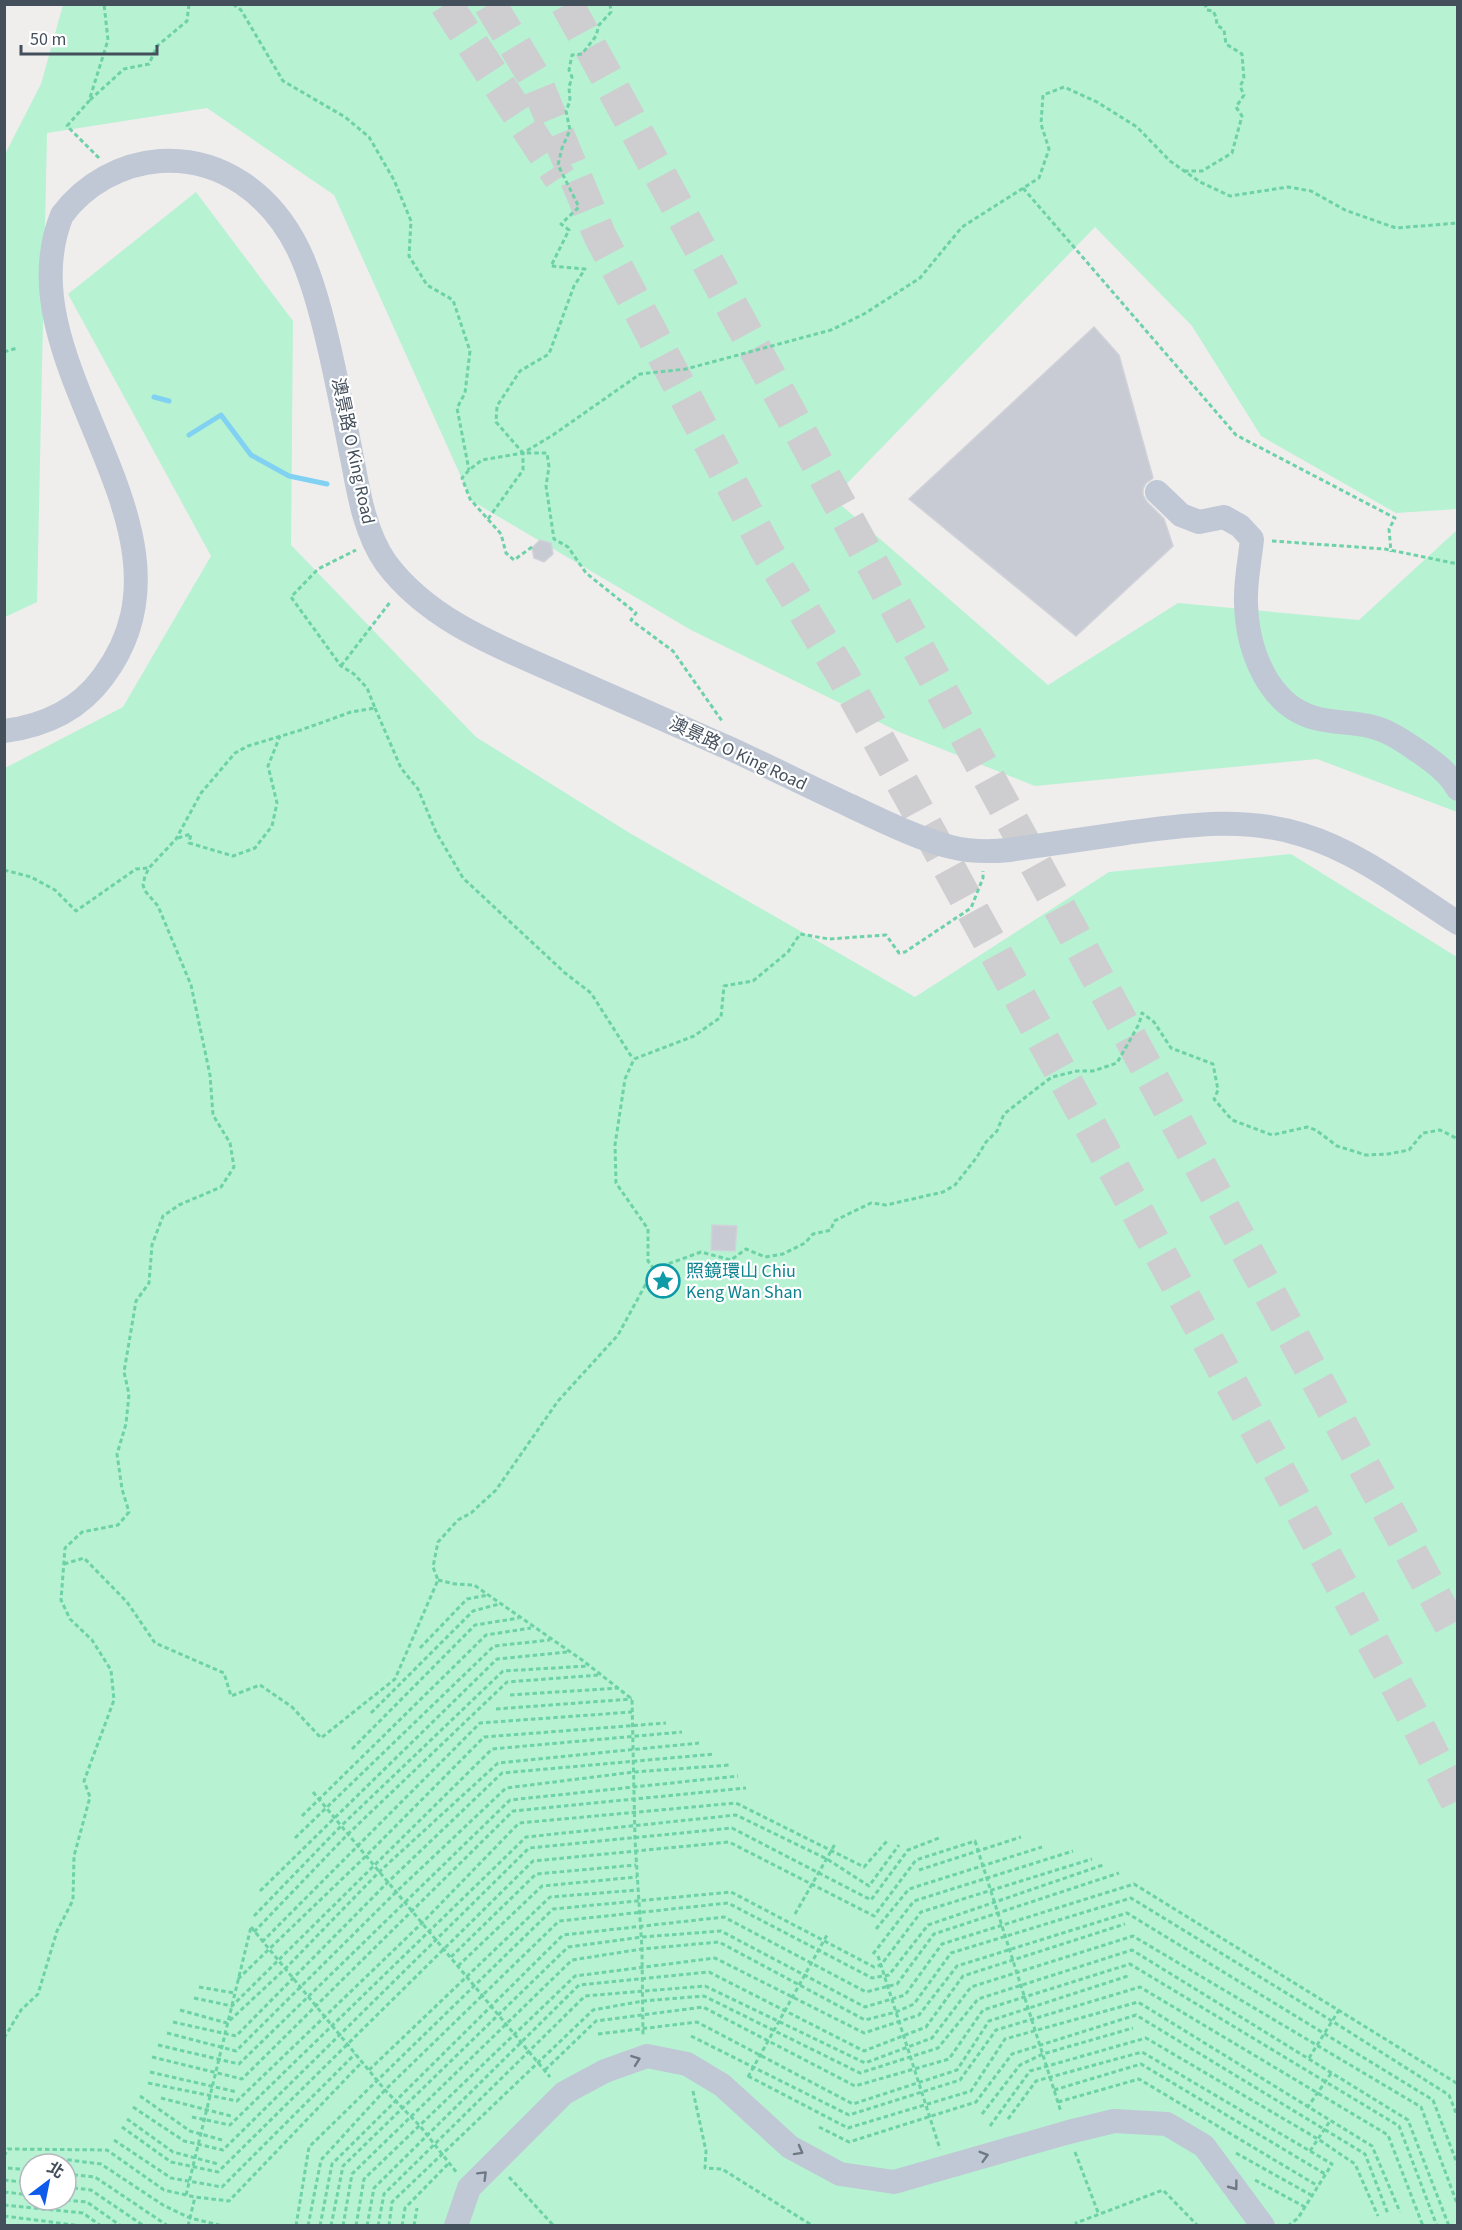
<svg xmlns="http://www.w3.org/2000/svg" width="1462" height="2230" viewBox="0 0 1462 2230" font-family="'Source Sans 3','Noto Sans TC',sans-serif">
<rect width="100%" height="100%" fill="#f0eded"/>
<g fill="#b7f2d3" fill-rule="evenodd">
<polygon points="63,5 1457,5 1457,509 1396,513 1261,436 1192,326 1095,227 833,498 1048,685 1178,603 1359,620 1457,530 1457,812 1317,759 1035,786 899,732 691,630 472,501 334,195 207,108 47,133 37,602 5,617 4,156 41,84"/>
<path d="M196 192 293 321 291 545 476 737 628 832 915 997 1109 872 1291 854 1457 957V2225L5 2226V768L123 707 211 556 68 294ZM30 2164H66V2200H30Z"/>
</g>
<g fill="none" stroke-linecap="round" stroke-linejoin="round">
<g stroke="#81d1f2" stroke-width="5">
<polyline points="154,397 169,401"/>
<polyline points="189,435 221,415 251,455 289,476 327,484"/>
</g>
</g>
<g fill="#c8cbd3" stroke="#d0d2d9" stroke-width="1.5">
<polygon points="1094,327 1119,355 1153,478 1146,483 1143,489 1143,495 1147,502 1164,519 1173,546 1076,636 909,499"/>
<polygon points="540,540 551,543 553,554 544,562 534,558 532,548"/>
<polygon points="712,1225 737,1226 735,1251 711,1250"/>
</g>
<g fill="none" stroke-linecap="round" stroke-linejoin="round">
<g stroke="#cecdd0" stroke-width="33" stroke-dasharray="33 16" stroke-linecap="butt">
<polyline points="446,4 560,178"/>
<polyline points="490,4 534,77 600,236 767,551 841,672 913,802 1412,1714 1458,1804"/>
<polyline points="567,4 1458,1639"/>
</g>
<g stroke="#6dd2a8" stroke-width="3" stroke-dasharray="4.5 3" stroke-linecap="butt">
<polyline points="233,4 241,10 283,81 345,117 369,137 394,180 411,221 409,256 427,285 453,300 470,351 465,393 457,408 469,470"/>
<polyline points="610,4 611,12 599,25 596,36 582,54 572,55 569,70 572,77 569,87 570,101 566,111 570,130 562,148 558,165 579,207 561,224 569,230 551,266 585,269 574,286 549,354 520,371 497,406 496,422 523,453 547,453 549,467 546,486 554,539 568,547 586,573 636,613 631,620 673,651 722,721"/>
<polyline points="90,100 124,69 149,64 157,46 187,21 189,4"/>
<polyline points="99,158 67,126 89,101 108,40 104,4"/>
<polyline points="1184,171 1202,171 1232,153 1242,116 1236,107 1244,95 1240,86 1244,79 1242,54 1226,44 1224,30 1217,25 1216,17 1213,11 1207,10 1205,4"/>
<polyline points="1023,188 1236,435 1395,518 1389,529 1391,552"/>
<polyline points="4,352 17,348"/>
<polyline points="488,519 523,470 523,453"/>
<polyline points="1272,541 1385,549 1458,564"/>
<polyline points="532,547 514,560 506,553 501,534 470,499 462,478 469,470 482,460 523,453 553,435 640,374 686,369 831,330 864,314 920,278 962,227 1039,178 1049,149 1041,124 1043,95 1064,87 1097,102 1137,127 1170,161 1200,182 1230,196 1288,187 1311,191 1345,210 1396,228 1458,223"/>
<polyline points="341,666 391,601"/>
<polyline points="375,708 401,768 418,789 436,832 463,878 565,973 591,993 633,1059"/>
<polyline points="178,838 191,834 189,843 233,856 255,848 272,826 277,803 268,766 280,736"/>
<polyline points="4,870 31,877 55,890 76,911 136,869 148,868"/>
<polyline points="654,1269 648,1261 648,1229 616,1183 615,1145 625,1079 634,1059 694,1036 721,1017 724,986 753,981 788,952 800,934 829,939 886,935 899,953 905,952 971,908 983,878 983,871"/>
<polyline points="64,1564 84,1558 127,1602 155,1643 224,1673 231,1696 260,1685 292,1707 321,1738 395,1679 438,1580 433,1567 438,1542 458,1520 471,1513 496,1490 558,1401 618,1335 654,1269 701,1252 731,1260 746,1249 765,1257 783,1254 805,1243 813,1234 831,1230 834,1221 871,1203 886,1205 943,1192 955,1185 977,1157 986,1142 997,1131 1004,1114 1036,1089 1052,1077 1077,1071 1093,1071 1117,1063 1139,1024 1142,1013 1154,1022 1171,1048 1213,1064 1218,1090 1214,1099 1232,1120 1272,1135 1307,1127 1316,1130 1337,1146 1366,1155 1388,1154 1409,1150 1423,1133 1440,1130 1458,1139"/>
<polyline points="438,1580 455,1584 474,1585 582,1660 632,1699 635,1840 642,1949 643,2037"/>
<polyline points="420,1648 467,1599 488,1595"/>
<polyline points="510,1695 619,1688"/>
<polyline points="496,1709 632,1699"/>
<polyline points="371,1713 473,1611 499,1604"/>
<polyline points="352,1749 475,1625 519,1618"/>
<polyline points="313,1792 550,2077"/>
<polyline points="302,1816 486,1635 531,1628"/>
<polyline points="295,1838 494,1646 550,1640"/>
<polyline points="919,1870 1021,1837"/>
<polyline points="260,1891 497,1659 568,1652"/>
<polyline points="795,1914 835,1844"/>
<polyline points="254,1916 341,1826 503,1671 588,1666"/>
<polyline points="251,1927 385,2090 420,2126 457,2173"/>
<polyline points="876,1929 909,1889 1042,1847"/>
<polyline points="254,1932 348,1834 507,1682 599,1675"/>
<polyline points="262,1942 480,1723 632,1712"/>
<polyline points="873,1954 914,1901 1073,1851"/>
<polyline points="878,1956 940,2149"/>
<polyline points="451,1957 536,1874 636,1865"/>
<polyline points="458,1966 542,1886 637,1877"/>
<polyline points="238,1979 366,1856 484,1737 666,1723"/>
<polyline points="199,1987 234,1993"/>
<polyline points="194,1998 232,2006 492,1749 682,1732"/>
<polyline points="180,2010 227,2023 285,1969 379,1872 498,1763 699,1743"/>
<polyline points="173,2022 236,2036 388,1882 502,1773 715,1754"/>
<polyline points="167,2033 236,2051 396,1892 506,1788 634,1772 730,1765"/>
<polyline points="598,2034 697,2022 853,2104 957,2070 989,2021 1128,1976"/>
<polyline points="691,2036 849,2115 960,2080 996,2030 1140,1987 1388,2135 1423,2226"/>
<polyline points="4,2038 21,2010 38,1994 57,1931 73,1900 74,1856 90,1797 84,1781 114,1700 111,1670 92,1640 70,1619 61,1600 65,1548 82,1532 118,1525 129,1512 122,1489 117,1454 126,1424 129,1394 124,1372 136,1301 149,1283 152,1245 163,1216 179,1205 221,1187 234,1167 230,1143 213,1115 210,1075 191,985 158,906 145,891 143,885 145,876 149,868 176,839 201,793 235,753 248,746 301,730 351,712 375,708 367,688 354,674 341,666 291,597 318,569 356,550"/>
<polyline points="158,2045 239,2064 510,1800 738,1776"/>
<polyline points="152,2057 242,2079 513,1811 746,1788"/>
<polyline points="1309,2058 1339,2010"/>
<polyline points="369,2070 550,1897 638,1890"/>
<polyline points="545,2070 596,2021 703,2007 855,2086 949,2059 983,2010 1130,1964 1399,2126 1437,2226"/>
<polyline points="150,2072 237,2092"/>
<polyline points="748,2076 848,2128 971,2091 1005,2039 1138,2002 1372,2146 1400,2212"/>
<polyline points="748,2077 827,1935"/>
<polyline points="148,2083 237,2101 422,1923 519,1823 736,1803 864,1867 887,1841"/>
<polyline points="1054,2090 1141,2064 1325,2174"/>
<polyline points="693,2091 706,2151 705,2168 722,2169 813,2226"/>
<polyline points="140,2096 190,2131 222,2140"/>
<polyline points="161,2098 231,2116"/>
<polyline points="1058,2102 1139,2079 1318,2186"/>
<polyline points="133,2107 184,2141 223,2150 529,1848 732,1828 871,1900 908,1850 939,1838"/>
<polyline points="1307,2108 1332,2072"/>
<polyline points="982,2114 1020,2065 1043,2054 1133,2028"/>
<polyline points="192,2117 230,2125 526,1837 736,1815 827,1859 869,1886 899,1845"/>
<polyline points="127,2119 173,2152 218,2164"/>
<polyline points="1008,2119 1036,2081 1142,2052 1332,2164 1298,2218 1288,2226"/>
<polyline points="990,2126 1030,2071 1146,2038 1318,2139 1355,2164 1378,2216"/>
<polyline points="122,2127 171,2162 218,2172 533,1861 729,1842 874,1916 916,1860 975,1841 1061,2112"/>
<polyline points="819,2127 849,2142 976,2102 1012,2054 1136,2015 1365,2154 1388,2214"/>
<polyline points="114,2140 171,2178 222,2187 355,2054"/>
<polyline points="1310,2151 1330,2121"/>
<polyline points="1075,2152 1099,2215"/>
<polyline points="1236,2153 1311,2195"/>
<polyline points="4,2156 8,2149 107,2150 164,2190 195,2197 229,2201 362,2062"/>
<polyline points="45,2157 101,2164 163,2205 190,2218 223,2226"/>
<polyline points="8,2168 30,2170"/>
<polyline points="66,2174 95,2177 168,2226"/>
<polyline points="509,2177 554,2226"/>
<polyline points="4,2180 30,2183"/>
<polyline points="1255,2180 1305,2207"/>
<polyline points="66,2187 91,2190 144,2226"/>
<polyline points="4,2192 30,2195"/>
<polyline points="186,2195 251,1927"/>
<polyline points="66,2200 87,2202 121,2226"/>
<polyline points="4,2205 83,2213 101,2226"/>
<polyline points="4,2216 82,2226"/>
<polyline points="188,2226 195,2197"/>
<polyline points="296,2226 309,2147 553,1909 731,1892 874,1967 881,1965 921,1912 1092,1859"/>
<polyline points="308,2226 321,2160 385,2090 559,1921 728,1903 872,1978 889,1975 928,1925 1103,1865"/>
<polyline points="320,2226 332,2164 563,1935 724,1917 866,1992 897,1984 934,1934 1119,1873"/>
<polyline points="331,2226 343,2166 568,1947 642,1937 721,1931 865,2007 905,1995 942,1944 1134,1884 1458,2084"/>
<polyline points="343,2226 352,2174 572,1960 642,1949 719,1942 865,2020 896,2012 914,2004 951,1953 1131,1898 1332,2021 1449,2095 1458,2118"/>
<polyline points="356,2226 364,2179 575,1976 715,1958 864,2033 919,2015 957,1966 1127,1913 1433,2100 1458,2166"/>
<polyline points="367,2226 374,2188 579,1985 709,1972 864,2051 926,2027 963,1976 1125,1924"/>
<polyline points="378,2226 384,2194 585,1996 705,1986 865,2063 932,2038 971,1987 1133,1936 1421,2107 1458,2206"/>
<polyline points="389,2226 392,2202 593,2010 643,2001 704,1996 860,2073 938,2048 978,1999 1132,1950 1408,2120 1449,2226"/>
<polyline points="402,2226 405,2208 449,2163"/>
<polyline points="414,2226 417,2208"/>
<polyline points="1077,2226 1076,2223 1163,2190 1198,2226"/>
</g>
<g stroke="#bfc8d4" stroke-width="24">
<path d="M1157 492 1181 515 1199 522 1224 517 1240 526 1252 539C1250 560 1245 582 1246 603 1247 648 1267 705 1315 718 1333 723 1351 722 1369 726 1388 730 1403 741 1418 751 1434 762 1448 772 1458 789"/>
<path d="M4 731C44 726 79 710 103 677 215 528 0 366 62 215 85 184 121 164 160 161 190 159 218 167 242 183 294 218 311 273 325 330 336 374 344 418 353 463 359 496 366 535 386 563 429 621 500 647 563 675 619 700 675 724 731 749 772 768 812 788 853 807 885 822 917 838 951 847 971 852 989 852 1009 850 1048 844 1087 839 1126 833 1186 825 1244 816 1303 835 1359 852 1408 891 1458 923"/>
<polyline points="456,2226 469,2188 564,2093 605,2071 647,2056 687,2064 722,2085 790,2147 840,2174 894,2182 1069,2132 1114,2121 1167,2124 1204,2146 1263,2226"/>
</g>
</g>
<defs><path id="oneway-chevron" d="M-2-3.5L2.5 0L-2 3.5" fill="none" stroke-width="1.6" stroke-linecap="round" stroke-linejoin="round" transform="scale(1.5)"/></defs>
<g stroke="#6f7986">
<use href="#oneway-chevron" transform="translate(636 2060) rotate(-20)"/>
<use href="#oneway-chevron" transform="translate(799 2151) rotate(29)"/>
<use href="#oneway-chevron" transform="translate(984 2156) rotate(-16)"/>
<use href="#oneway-chevron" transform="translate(483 2175) rotate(-45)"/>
<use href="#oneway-chevron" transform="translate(1234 2186) rotate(53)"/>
</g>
<defs>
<g id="sight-ring" transform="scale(1.725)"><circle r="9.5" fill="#fff" stroke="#0f9aa8" stroke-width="1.5"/><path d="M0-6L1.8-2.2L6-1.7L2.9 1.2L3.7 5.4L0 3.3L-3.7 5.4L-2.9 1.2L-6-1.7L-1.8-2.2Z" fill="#0f9aa8"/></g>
</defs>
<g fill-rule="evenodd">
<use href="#sight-ring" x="663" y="1281"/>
</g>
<g text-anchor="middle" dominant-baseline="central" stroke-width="4.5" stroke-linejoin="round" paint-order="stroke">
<g font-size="18" fill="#444f5c" stroke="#fff">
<text transform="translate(353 451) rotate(78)">澳景路 O King Road</text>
<text transform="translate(738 754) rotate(25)">澳景路 O King Road</text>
</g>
<g font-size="18" fill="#0d838f" stroke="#fff" text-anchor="start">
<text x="686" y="1271">照鏡環山 Chiu<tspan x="686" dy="21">Keng Wan Shan</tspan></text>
</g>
</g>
<rect width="1462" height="2230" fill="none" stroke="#444f5c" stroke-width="12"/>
<g transform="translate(48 2182) rotate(32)"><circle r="28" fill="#ffffff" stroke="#b4b9be" stroke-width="1.5"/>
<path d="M0-4.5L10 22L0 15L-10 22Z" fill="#0d5bea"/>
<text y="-9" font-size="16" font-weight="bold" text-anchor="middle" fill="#444f5c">北</text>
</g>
<path d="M21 45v9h136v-9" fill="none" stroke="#444f5c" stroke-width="3"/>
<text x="30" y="45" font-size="18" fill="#444f5c" stroke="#ffffff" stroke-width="4.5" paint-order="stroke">50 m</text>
</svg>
